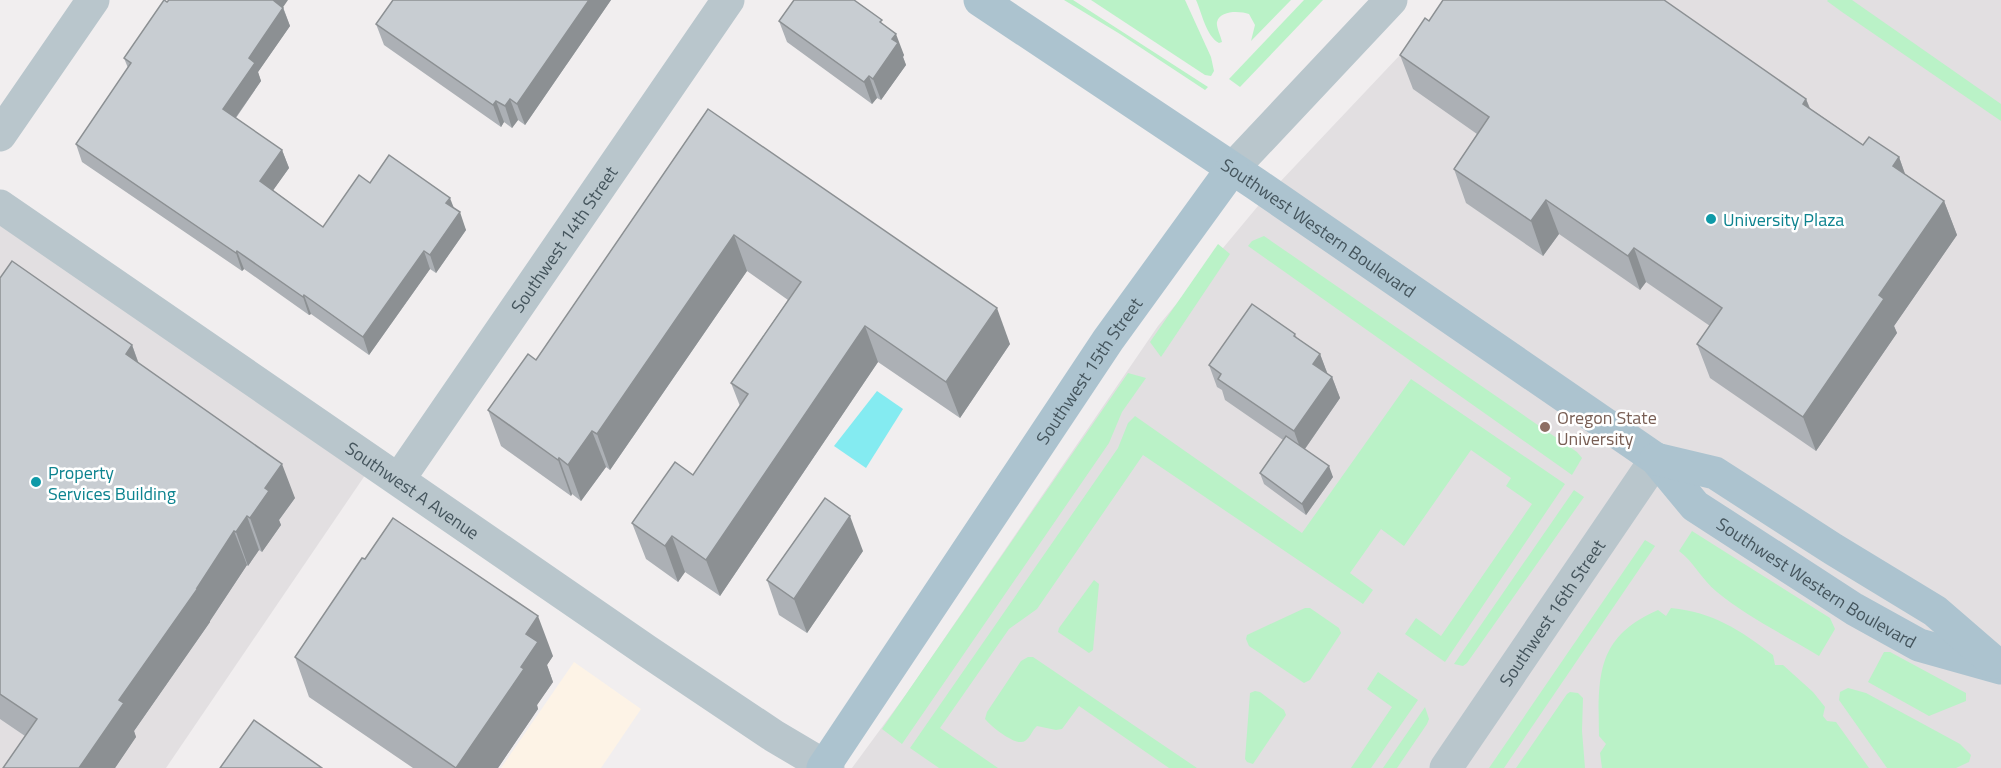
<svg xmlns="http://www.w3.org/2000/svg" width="2001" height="768" viewBox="0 0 2001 768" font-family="'Titillium Web',sans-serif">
<rect width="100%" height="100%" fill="#f1eeef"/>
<polygon fill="#fdf3e6" points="574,662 641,709 601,768 501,768"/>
<g fill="#e2dfe1">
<polygon points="1452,0 2001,0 2001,768 852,768 907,693 1158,326 1263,200"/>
<polygon points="0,216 372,465 166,768 0,768"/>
</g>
<g fill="#baf2c7">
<polygon points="1064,0 1073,0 1208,87 1205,90 1120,34"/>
<polygon points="1091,0 1185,0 1211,57 1214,71 1211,76 1205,75"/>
<path d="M1196 0H1291L1251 41 1255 25 1249 14C1240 11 1220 10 1217 22 1216 27 1221 36 1222 42L1219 43C1206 36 1202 13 1196 0Z"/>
<polygon points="1304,0 1323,0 1240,87 1229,79"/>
<polygon points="1828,0 1852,0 2001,104 2001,121 1842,12 1827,1"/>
<polygon points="1264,236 1577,452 1582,458 1572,475 1248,246 1252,241"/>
<polygon points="1218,244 1230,254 1161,357 1150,342"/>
<polygon points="1128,373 1146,378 1122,412 1109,443 902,744 882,729"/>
<polygon points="1411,379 1565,484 1445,662 1405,634 1416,618 1441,636 1532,504 1506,486 1511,478 1471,450 1404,546 1381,529 1350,573 1373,590 1363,604 1143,455 1037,609 1009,629 940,728 998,768 939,768 910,748 1118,448 1128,423 1135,416 1302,533"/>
<polygon points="1574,490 1584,497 1467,663 1463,666 1454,664"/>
<path d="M1692 531 1830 618 1835 629 1819 656C1785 635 1747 617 1717 592 1702 580 1694 562 1679 551Z"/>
<polygon points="1645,540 1655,546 1504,768 1489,768"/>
<polygon points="1094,580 1099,584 1093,650 1089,653 1058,632 1059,628"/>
<polygon points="1305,608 1310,608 1339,628 1341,633 1310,680 1304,683 1249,646 1246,639 1247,635"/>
<path d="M1671 608C1713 612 1740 630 1773 655L1775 665H1783L1813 692 1825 707 1823 716 1827 721 1836 722 1869 768H1602L1600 753 1606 744 1599 736C1598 676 1596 637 1658 610L1666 616Z"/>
<polygon points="1884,652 1890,652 1966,693 1966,701 1929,716 1868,682"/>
<path d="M1028 657H1033L1197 768H1169L1079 706 1062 729 1056 730 1037 726C1032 730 1031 737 1025 741 1016 747 992 727 985 719L987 712 1021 661Z"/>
<polygon points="1378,672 1418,700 1371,768 1351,768 1392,707 1367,689"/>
<polygon points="1848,688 1866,693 1960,744 1971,755 1969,762 1956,768 1887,768 1839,700 1840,692"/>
<polygon points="1255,691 1260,692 1284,710 1286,715 1253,764 1247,762 1245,759 1250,693"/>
<polygon points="1570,692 1578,693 1583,698 1582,731 1585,768 1516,768 1567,694"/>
<polygon points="1425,707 1429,719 1427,724 1397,768 1383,768"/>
</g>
<polygon fill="#84ebf1" points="877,391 903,409 866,468 834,446"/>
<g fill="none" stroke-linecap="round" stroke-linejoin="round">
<g stroke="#b9c6cc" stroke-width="33">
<polyline points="0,135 93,0"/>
<polyline points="1232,169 1391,0"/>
<path id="s1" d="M0 206 647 651 774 736 828 768"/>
<path id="s2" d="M399 479 728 0"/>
<path id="s3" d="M1446 768 1656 459"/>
</g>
<g stroke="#acc3cf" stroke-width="33">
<path id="s4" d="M980 0 1256 184 1656 459 1695 506 1854 609 1919 645 2001 668"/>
<polyline points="1656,459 1715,473 1833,549 1935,611 1994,662"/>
<path id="s5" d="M823 768 1108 340 1232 169"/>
</g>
</g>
<g fill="#acb0b5">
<polygon points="393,0 611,0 525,125 518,120 512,128 504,122 501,127 384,45 376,24"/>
<polygon points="167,2 283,7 290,26 258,72 261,81 236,118 282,150 289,168 273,190 323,227 370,183 454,208 466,230 436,273 430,269 369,355 311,314 309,315 244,269 242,271 82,162 76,144 128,68 124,58"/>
<polygon points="779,21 883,25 904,55 903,57 906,65 881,100 877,98 872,104 787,42"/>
<polygon points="1429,21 1806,99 1810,108 1863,145 1899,157 1905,174 1944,201 1957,235 1894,326 1897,333 1816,451 1710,378 1697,344 1710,326 1646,282 1640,290 1559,234 1543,256 1466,203 1454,169 1477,134 1413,89 1400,55"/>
<polygon points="708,109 1010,344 960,418 878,362 720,596 685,572 678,582 646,559 632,523 693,475 740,406 731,383 788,300 747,271 610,470 606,467 581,501 572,494 571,496 501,446 488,410 536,360"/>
<polygon points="0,278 132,345 139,364 295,498 279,520 281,525 262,552 259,550 248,566 247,565 210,621 210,622 134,731 136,737 115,768 3,768 25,736 0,719"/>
<polygon points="1295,334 1297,338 1320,354 1327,373 1332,377 1340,398 1305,449 1333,477 1306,515 1264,484 1260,473 1283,440 1225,400 1222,390 1217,387 1209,365"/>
<polygon points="863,551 807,633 779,615 767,580"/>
<polygon points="553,656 547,665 553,682 537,705 538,709 498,768 413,768 309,697 295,657"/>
</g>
<g fill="#8c9093">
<polygon points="271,0 288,0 277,16"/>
<polygon points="589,0 611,0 525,125 517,104"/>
<polygon points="283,8 290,26 258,72 261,81 229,127 223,109 249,58"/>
<polygon points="896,34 904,55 903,57 906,65 881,100 873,79 892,39"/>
<polygon points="869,76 877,98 872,104 864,82"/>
<polygon points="510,99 518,120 512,128 505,106"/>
<polygon points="1806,99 1819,133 1803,104"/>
<polygon points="496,101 504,122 501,127 493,105"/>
<polygon points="282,150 289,168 267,199 260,181"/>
<polygon points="1899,157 1911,191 1893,166"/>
<polygon points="450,198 457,216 446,203"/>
<polygon points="1546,200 1559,234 1543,256 1531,221"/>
<polygon points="1944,201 1957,235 1894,326 1897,333 1816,451 1803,417 1879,295"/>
<polygon points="460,212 466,230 436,273 430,255"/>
<polygon points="734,235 747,271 610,470 597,434"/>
<polygon points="1634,248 1646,282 1640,290 1628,256"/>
<polygon points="237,251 244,269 242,271 236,253"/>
<polygon points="424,251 430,269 369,355 363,337"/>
<polygon points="304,295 311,314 309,315 303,297"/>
<polygon points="997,308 1010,344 960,418 946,382"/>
<polygon points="865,326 878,362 720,596 706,560"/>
<polygon points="132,345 144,379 126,354"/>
<polygon points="1320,354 1328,375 1313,364"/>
<polygon points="1332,377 1340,398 1302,453 1294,431"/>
<polygon points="592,431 606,467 581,501 568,465"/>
<polygon points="559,458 572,494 571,496 558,460"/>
<polygon points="282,464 295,498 279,520 281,525 262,552 250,518 265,488"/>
<polygon points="1329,466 1333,477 1306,515 1302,504"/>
<polygon points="247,516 259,550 248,566 236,532"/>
<polygon points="850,516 863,551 807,633 794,599"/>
<polygon points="234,531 247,565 210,621 210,622 134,731 136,737 115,768 79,768 119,700 197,588"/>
<polygon points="672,536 685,572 678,582 665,546"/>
<polygon points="538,616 553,656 547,665 553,682 537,705 538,709 498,768 456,768 521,667 526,634"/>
</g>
<g fill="#c8cdd2" stroke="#8c9093" stroke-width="1.5">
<polygon points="164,0 167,2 169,0 273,0 283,8 249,58 255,63 223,109 282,150 260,181 323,227 359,175 370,183 389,155 450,198 446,203 460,212 430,255 424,251 363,337 304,295 303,297 237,251 236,253 76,144 131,63 124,58"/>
<polygon points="393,0 589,0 517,104 510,99 505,106 496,101 493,105 376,24"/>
<polygon points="794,0 854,0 882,20 880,22 896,34 892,39 898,43 873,79 869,76 864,82 779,21"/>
<polygon points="1443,0 1664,0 1806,99 1803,104 1863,145 1869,137 1899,157 1893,166 1944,201 1879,295 1884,299 1803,417 1697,344 1722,308 1634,248 1628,256 1546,200 1531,221 1454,169 1489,117 1400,55 1425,18 1429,21"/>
<polygon points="708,109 997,308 946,382 865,326 706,560 672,536 665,546 632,523 675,462 693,475 748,394 731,383 801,282 734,235 597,434 592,431 568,465 559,458 558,460 488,410 528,354 536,360"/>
<polygon points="12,261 132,345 126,354 282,464 265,488 269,491 250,518 247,516 236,532 234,531 197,588 198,588 119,700 124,703 79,768 3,768 37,719 0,694 0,278"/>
<polygon points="1252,304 1295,334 1294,336 1320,354 1313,364 1332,377 1294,431 1218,379 1221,374 1209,365"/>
<polygon points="1286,436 1329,466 1302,504 1260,473"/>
<polygon points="825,498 850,516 794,599 767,580"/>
<polygon points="393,518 538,616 526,634 538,642 521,667 524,669 456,768 295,657 362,558 365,559"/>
<polygon points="254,720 322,768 220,768"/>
</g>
<g fill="#0f9aa8" stroke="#fff" stroke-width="2">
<circle cx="1711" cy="219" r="6"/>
<circle cx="36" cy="482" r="6"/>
</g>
<circle fill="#8d6e63" stroke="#fff" stroke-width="2" cx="1545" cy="427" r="6"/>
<g text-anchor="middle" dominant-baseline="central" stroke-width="5" stroke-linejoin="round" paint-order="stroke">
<g font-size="18" fill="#0d838f" stroke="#fff" text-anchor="start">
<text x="1723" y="219">University Plaza</text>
<text x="48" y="472">Property<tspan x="48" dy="21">Services Building</tspan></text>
</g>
<g font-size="18" fill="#45555d" stroke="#fff">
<text stroke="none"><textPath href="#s4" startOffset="408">Southwest Western Boulevard</textPath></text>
<text stroke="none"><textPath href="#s2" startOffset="291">Southwest 14th Street</textPath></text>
<text stroke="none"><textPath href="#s5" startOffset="478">Southwest 15th Street</textPath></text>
<text stroke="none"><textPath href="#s1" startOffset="501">Southwest A Avenue</textPath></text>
<text stroke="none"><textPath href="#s4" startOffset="1022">Southwest Western Boulevard</textPath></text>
<text stroke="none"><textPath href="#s3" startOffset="188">Southwest 16th Street</textPath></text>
</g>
<g font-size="18" fill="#785e54" stroke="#fff" text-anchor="start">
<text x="1557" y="417">Oregon State<tspan x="1557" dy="21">University</tspan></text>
</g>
</g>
</svg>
